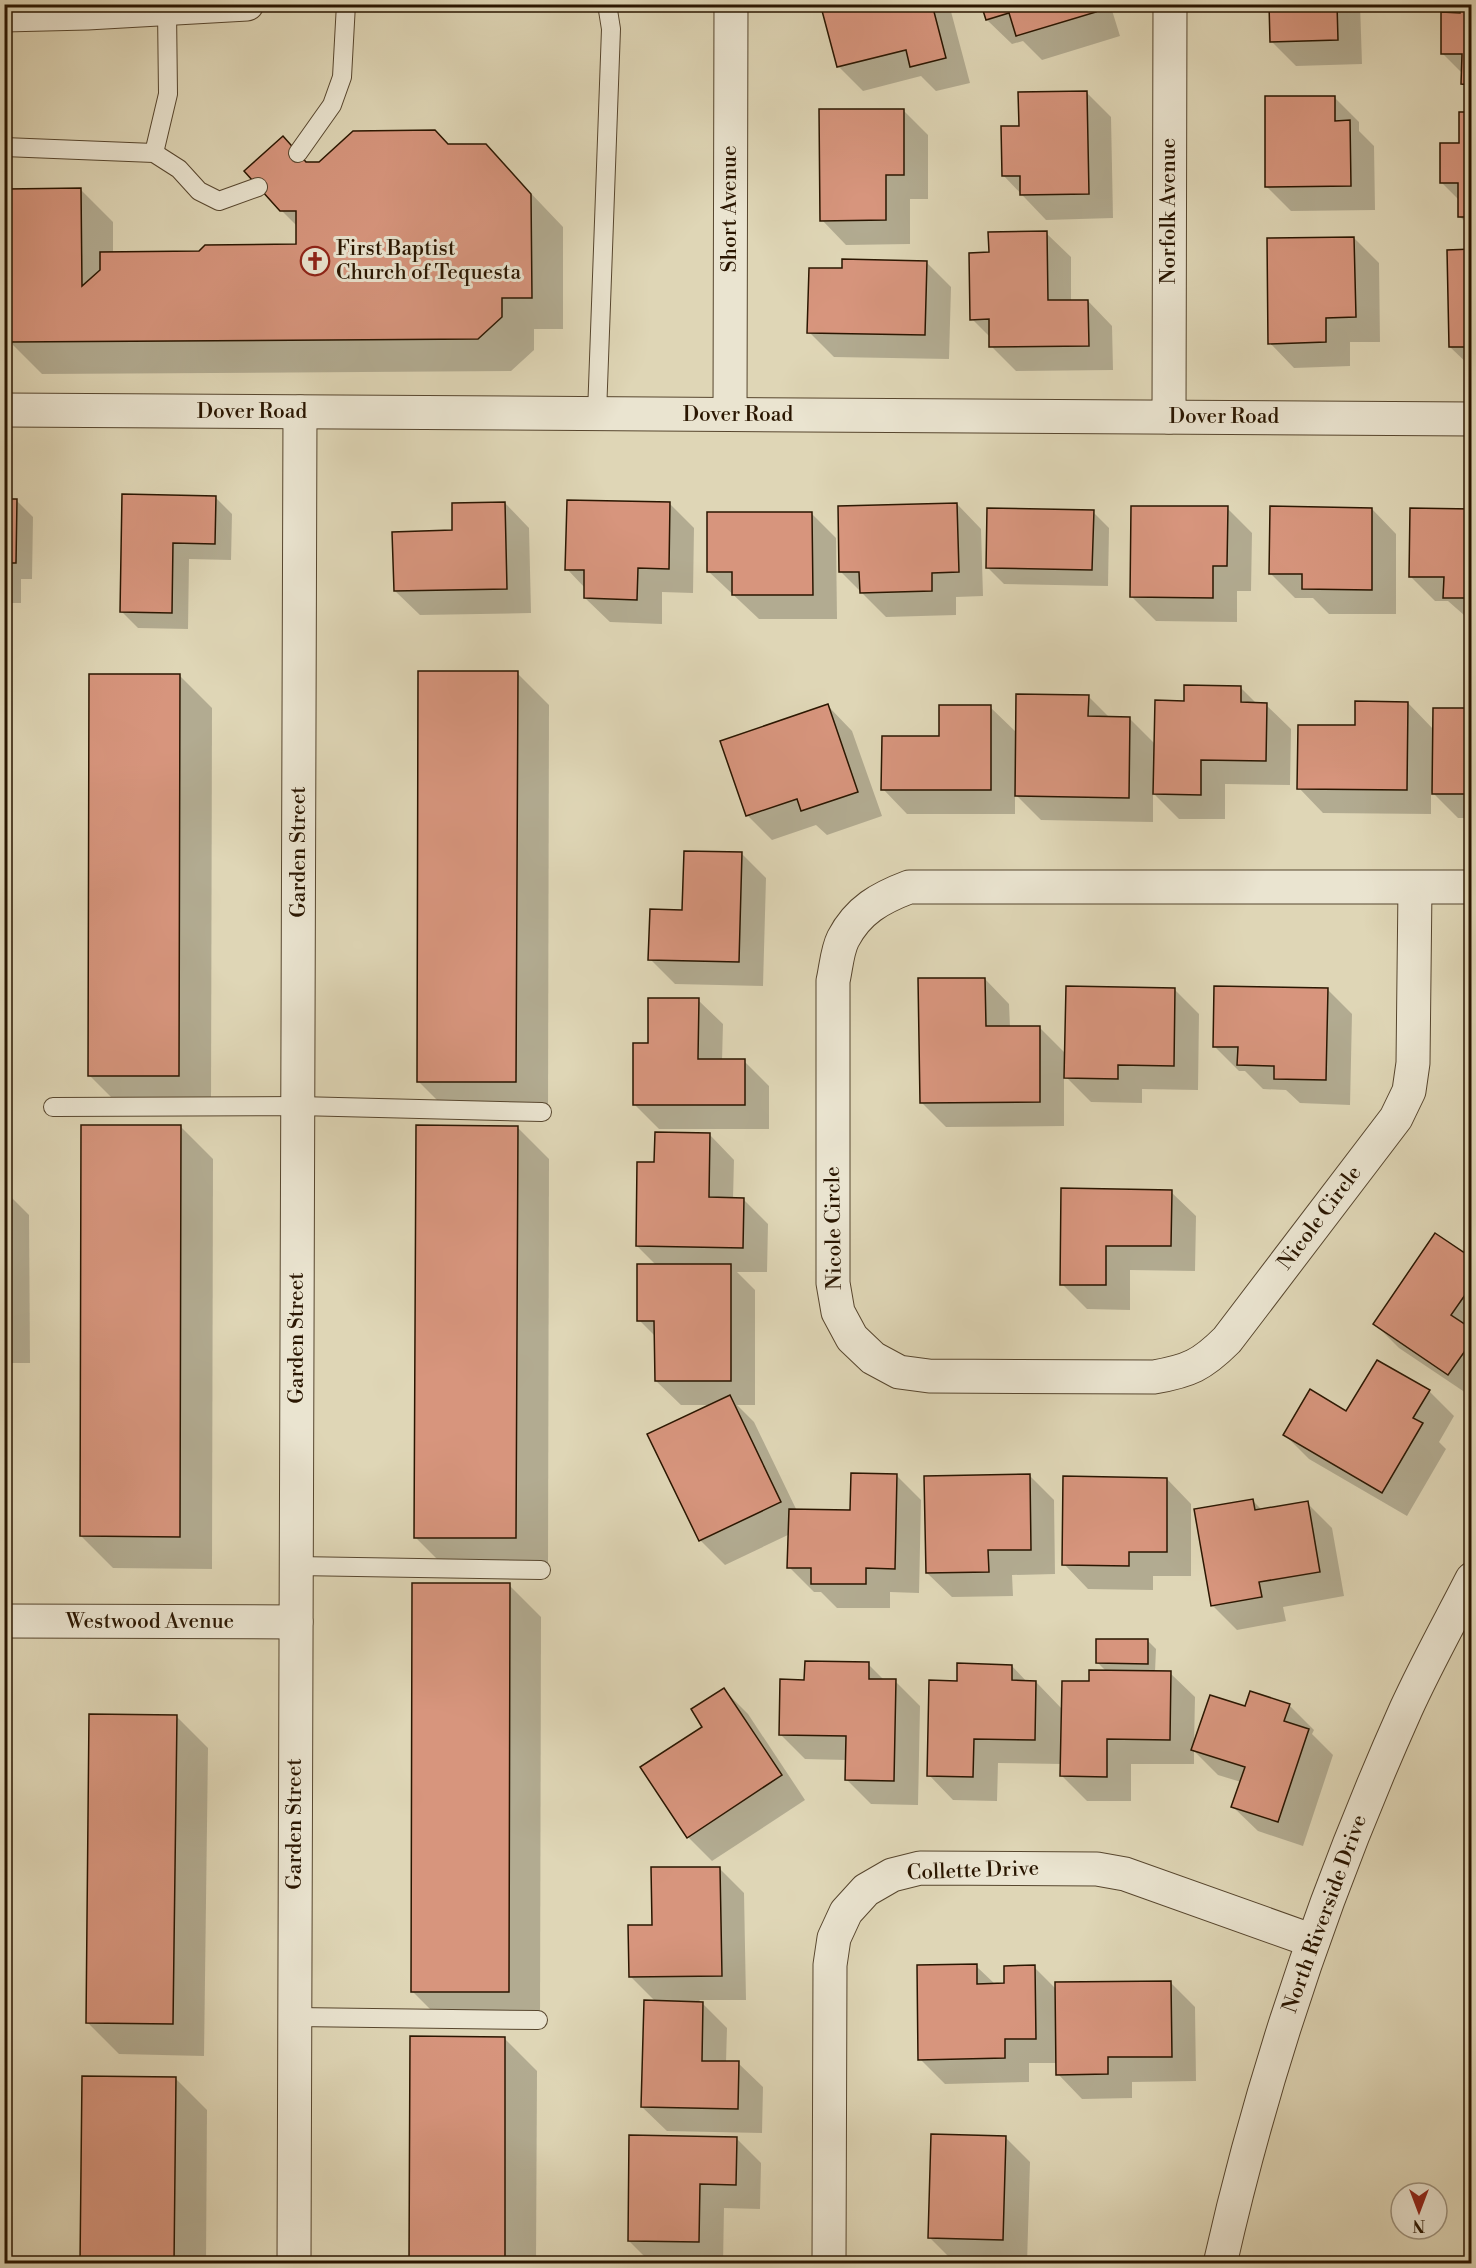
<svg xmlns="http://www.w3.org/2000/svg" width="1476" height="2268" viewBox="0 0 1476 2268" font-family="'Libre Bodoni',serif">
<rect width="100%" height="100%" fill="#dfd6b6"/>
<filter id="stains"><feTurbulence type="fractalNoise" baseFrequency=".00333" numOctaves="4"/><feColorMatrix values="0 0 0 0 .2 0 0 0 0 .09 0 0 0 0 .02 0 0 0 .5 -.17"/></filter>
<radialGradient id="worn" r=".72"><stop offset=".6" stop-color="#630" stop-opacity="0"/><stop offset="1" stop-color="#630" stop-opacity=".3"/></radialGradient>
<polygon fill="#b4bd8c" stroke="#6f6a46" stroke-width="1.5" points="4,629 7,629 5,1118 4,1117"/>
<g fill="#0003">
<polygon points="837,4 949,4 970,83 936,91 921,76 863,91 838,66"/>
<polygon points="983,4 1110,4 1120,36 1042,60 1023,41 1012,44 987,20"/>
<polygon points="1271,4 1360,4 1362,64 1296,66 1272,42"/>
<polygon points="1472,4 1472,92 1463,84 1463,74 1442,53 1462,14"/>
<polygon points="1086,92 1111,117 1113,218 1046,220 1003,175 1020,127"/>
<polygon points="1334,97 1359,122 1359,131 1374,146 1375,210 1291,211 1266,186"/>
<polygon points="903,110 928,135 928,199 910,199 910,244 846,245 822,220"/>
<polygon points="1472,114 1472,228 1459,216 1459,200 1441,182 1460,145"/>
<polygon points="283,138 308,163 448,145 485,145 563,227 563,329 534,329 534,350 511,371 42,374 10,342 81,190 113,222 113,253 199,253 298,245 298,227 281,210"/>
<polygon points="1046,233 1071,257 1071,301 1088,301 1112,326 1113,370 1016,371 991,346 991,338 972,319"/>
<polygon points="1354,238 1379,263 1380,342 1350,342 1350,366 1294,368 1270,343"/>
<polygon points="1472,251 1472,368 1450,347"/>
<polygon points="926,262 951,287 949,359 834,357 809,332 843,270"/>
<polygon points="123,496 215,497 232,514 231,560 189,559 188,629 138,628 122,612"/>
<polygon points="4,500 16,500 33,517 32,579 21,579 21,603 4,603"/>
<polygon points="505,503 529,528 531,613 420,615 395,591 454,532"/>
<polygon points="669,503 694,528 693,593 662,592 662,624 610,622 585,598 585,588 567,569"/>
<polygon points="957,504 981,529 983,596 956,597 956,615 886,617 841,572"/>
<polygon points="1227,508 1252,533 1251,591 1237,591 1237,622 1156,621 1131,596"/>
<polygon points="1372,509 1396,534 1396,614 1329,614 1313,598 1295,598 1270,573"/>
<polygon points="1472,511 1472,622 1448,601 1435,601 1410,576"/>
<polygon points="1093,512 1109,528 1108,586 1004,584 987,567"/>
<polygon points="811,513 836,538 837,619 759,619 708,571"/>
<polygon points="517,673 549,705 548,1113 450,1113 418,1081"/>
<polygon points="180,676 212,708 211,1107 121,1107 89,1075"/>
<polygon points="1240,687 1257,704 1266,705 1291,729 1290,785 1225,784 1225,819 1179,819 1153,793 1153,822 1041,820 1015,794 1015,814 907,814 883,789 941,738 990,707 1017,733 1088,696 1110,718 1129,718 1155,744 1185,702"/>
<polygon points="1408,703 1434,730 1472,710 1472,818 1458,818 1431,791 1431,814 1323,813 1299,788 1356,727"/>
<polygon points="828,706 852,731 882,816 827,835 816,825 772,840 747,815"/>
<polygon points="741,853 766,878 763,986 675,984 650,959 684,912"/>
<polygon points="985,979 1009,1004 1010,1027 1039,1027 1066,1054 1174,989 1199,1014 1198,1090 1142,1089 1142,1103 1091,1102 1064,1075 1064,1126 946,1127 921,1102"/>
<polygon points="1327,989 1352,1014 1350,1105 1300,1103 1286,1090 1263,1089 1245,1071 1239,1071 1214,1046"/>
<polygon points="698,1000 723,1024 722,1061 744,1061 769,1086 769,1129 659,1129 634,1104 649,1045"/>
<polygon points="181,1127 213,1159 212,1569 113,1568 81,1536"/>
<polygon points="517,1127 549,1159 548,1570 448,1570 416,1538"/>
<polygon points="710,1135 734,1160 733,1199 743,1199 768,1224 767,1272 737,1272 755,1290 755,1405 737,1405 754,1422 797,1511 851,1512 896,1475 921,1500 919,1593 890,1592 890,1608 837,1608 821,1592 814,1592 789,1567 790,1534 725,1565 700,1540 712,1405 681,1405 656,1381 656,1337 639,1320 657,1266 637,1246 656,1164"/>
<polygon points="4,1190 29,1215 30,1363 4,1363"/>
<polygon points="1063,1190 1171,1192 1196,1216 1195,1271 1130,1270 1130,1310 1087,1309 1062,1284"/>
<polygon points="1472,1259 1472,1397 1399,1348 1375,1324"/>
<polygon points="1429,1391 1454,1416 1439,1442 1446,1449 1407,1516 1309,1459 1285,1435 1347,1413"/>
<polygon points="1029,1475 1054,1500 1055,1574 1012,1575 1013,1596 952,1597 927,1573"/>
<polygon points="1167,1479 1191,1504 1191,1576 1153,1576 1153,1590 1088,1589 1064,1564"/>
<polygon points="1252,1500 1262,1510 1307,1503 1332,1528 1344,1596 1283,1607 1286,1621 1237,1630 1212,1605"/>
<polygon points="509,1585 541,1617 540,2023 444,2023 412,1991"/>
<polygon points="1148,1641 1156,1649 1155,1672 1170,1673 1195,1697 1194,1745 1245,1708 1289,1705 1314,1730 1312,1734 1333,1755 1303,1846 1258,1831 1233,1807 1241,1782 1218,1775 1194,1751 1194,1764 1131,1764 1131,1801 1087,1801 1062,1776 1062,1764 998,1763 997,1801 953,1800 929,1775 958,1682 1012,1666 1027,1682 1036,1682 1063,1710 1091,1682 1107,1672 1097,1662"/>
<polygon points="868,1664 885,1681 895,1681 920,1706 918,1805 871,1804 846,1779 847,1760 805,1759 780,1734 805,1682"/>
<polygon points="724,1690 748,1714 805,1800 712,1861 688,1837 704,1727"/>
<polygon points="176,1716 208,1748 204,2056 119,2054 87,2022"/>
<polygon points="719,1868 744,1893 746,2000 699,2000 727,2028 726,2063 738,2063 763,2087 762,2133 667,2131 642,2107 656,2002 630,1976"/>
<polygon points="976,1966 996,1985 1006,1985 1034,1967 1056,1989 1170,1982 1195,2007 1196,2081 1132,2082 1132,2098 1082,2099 1058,2074 1058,2063 1029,2063 1029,2082 945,2084 920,2059"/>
<polygon points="505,2039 537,2071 536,2264 410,2264"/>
<polygon points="175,2078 207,2110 206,2264 81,2264"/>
<polygon points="1005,2137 1030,2162 1027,2264 954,2262 930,2238"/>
<polygon points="736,2138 761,2163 760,2209 724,2208 723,2264 652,2264 629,2241"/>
</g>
<g fill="#d7957d" stroke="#2a1601" stroke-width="1.5">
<polygon points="831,4 932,4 946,58 910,67 906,50 837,67 821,7"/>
<polygon points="981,4 1094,4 1096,12 1016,36 1009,13 986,20"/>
<polygon points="1269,4 1337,4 1338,40 1270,42"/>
<polygon points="1460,4 1472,4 1472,85 1461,84 1462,54 1441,54 1441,12 1460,13"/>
<polygon points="1087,91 1089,194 1020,195 1020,176 1002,176 1001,126 1019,126 1018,92"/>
<polygon points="1265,96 1335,96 1335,121 1350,120 1351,186 1265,187"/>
<polygon points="819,109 904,109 904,175 886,175 886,220 820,221"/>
<polygon points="1459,112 1472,112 1472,217 1458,217 1458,183 1440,183 1440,143 1459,143"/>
<polygon points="435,130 448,144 486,144 531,194 532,298 502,298 502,317 478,339 9,342 7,189 81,188 82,286 100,270 100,252 199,251 205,245 296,244 296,211 280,211 244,171 283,136 306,162 319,162 353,131"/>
<polygon points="1047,231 1048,300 1088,300 1089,346 989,347 989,319 970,320 969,253 989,252 988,232"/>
<polygon points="1354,237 1356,317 1326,318 1326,342 1268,344 1267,238"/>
<polygon points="1472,249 1472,347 1449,347 1447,250"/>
<polygon points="842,259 927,261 925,335 807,333 809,268 842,268"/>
<polygon points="122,494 216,496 215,544 173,543 172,613 120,612"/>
<polygon points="4,499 17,499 16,563 5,563 5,587"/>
<polygon points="567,500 670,502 669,569 638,568 637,600 584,598 584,570 565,570"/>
<polygon points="505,502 507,589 394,591 392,532 452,530 452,503"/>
<polygon points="957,503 959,572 932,573 932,591 860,593 859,572 839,572 838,506"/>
<polygon points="1131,506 1228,506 1227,566 1213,566 1213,598 1130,597"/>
<polygon points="1270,506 1372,508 1372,590 1302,589 1302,574 1269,574"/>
<polygon points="987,508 1094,510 1092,570 986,568"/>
<polygon points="1410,508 1472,509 1472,598 1443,598 1444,577 1409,577"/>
<polygon points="707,512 812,512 813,595 732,595 732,572 707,572"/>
<polygon points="418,671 518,671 516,1082 417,1082"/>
<polygon points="89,674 180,674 179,1076 88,1076"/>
<polygon points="1184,685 1241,686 1241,702 1267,703 1266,761 1201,760 1201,795 1153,794 1155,700 1184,701"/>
<polygon points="1016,694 1089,695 1088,716 1130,717 1129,798 1015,796"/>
<polygon points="1355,701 1408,702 1407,790 1297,789 1298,725 1355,725"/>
<polygon points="828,704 858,792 801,811 797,799 746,816 720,741"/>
<polygon points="939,705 991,705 991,790 881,790 882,736 939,736"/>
<polygon points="1433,708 1472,708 1472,794 1432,794"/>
<polygon points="684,851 742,852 739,962 648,960 650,909 682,910"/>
<polygon points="918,978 985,978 986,1026 1040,1026 1040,1102 920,1103"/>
<polygon points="1066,986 1175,988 1174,1066 1118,1065 1118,1079 1064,1078"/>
<polygon points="1214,986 1328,988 1326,1080 1274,1079 1274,1066 1237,1065 1238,1047 1213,1047"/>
<polygon points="648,998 699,998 698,1059 745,1059 745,1105 633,1105 633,1043 648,1043"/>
<polygon points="81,1125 181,1125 180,1537 80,1536"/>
<polygon points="416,1125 518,1126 516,1538 414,1538"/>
<polygon points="655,1132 710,1133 709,1197 744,1198 743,1248 636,1246 637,1162 654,1162"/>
<polygon points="1061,1188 1172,1190 1171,1246 1106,1246 1106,1285 1060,1285"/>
<polygon points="1435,1233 1472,1258 1472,1285 1451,1315 1472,1329 1472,1341 1448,1375 1373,1324"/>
<polygon points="637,1264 731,1264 731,1381 655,1381 654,1321 637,1321"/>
<polygon points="1377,1360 1430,1390 1413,1418 1423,1423 1382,1493 1283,1435 1310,1389 1346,1411"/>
<polygon points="730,1395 781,1502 699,1541 647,1434"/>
<polygon points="851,1473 897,1474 895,1569 866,1568 866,1584 811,1584 811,1568 787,1568 789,1509 850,1510"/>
<polygon points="1030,1474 1031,1550 988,1550 989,1572 926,1573 924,1476"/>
<polygon points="1063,1476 1167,1478 1167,1552 1129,1552 1129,1566 1062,1565"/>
<polygon points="1253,1499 1255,1510 1308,1501 1320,1572 1259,1582 1262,1597 1211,1606 1194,1509"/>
<polygon points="412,1583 510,1583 509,1992 411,1992"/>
<polygon points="1096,1639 1148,1639 1148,1664 1096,1663"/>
<polygon points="805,1661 869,1662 869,1679 896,1679 894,1781 845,1780 846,1736 779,1735 780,1679 804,1680"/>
<polygon points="957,1663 1012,1665 1012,1680 1036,1681 1035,1740 974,1739 973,1777 927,1776 929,1680 957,1681"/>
<polygon points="1089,1670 1171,1671 1170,1740 1107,1739 1107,1777 1060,1776 1062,1681 1089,1681"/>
<polygon points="724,1688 782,1775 687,1838 640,1767 702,1727 691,1709"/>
<polygon points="1250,1691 1290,1704 1284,1721 1309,1729 1278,1822 1231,1807 1245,1767 1191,1750 1210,1695 1245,1706"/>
<polygon points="89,1714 177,1715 173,2024 86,2023"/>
<polygon points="651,1867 720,1867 722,1976 629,1977 628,1925 652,1925"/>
<polygon points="977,1964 977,1984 1004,1983 1004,1966 1035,1965 1036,2039 1005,2039 1005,2058 918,2060 917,1965"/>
<polygon points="1171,1981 1172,2057 1108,2057 1108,2074 1056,2075 1055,1982"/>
<polygon points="644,2000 703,2002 702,2061 739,2061 738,2109 641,2107"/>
<polygon points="410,2036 505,2037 505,2264 409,2264"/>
<polygon points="82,2076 176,2077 174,2264 80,2264"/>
<polygon points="931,2134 1006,2136 1003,2240 928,2238"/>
<polygon points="629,2135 737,2137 736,2185 700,2184 699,2242 628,2241"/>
</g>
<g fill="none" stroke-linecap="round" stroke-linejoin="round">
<g stroke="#57462e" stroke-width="20">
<g id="service">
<polyline points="4,147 154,153 179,169 199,191 219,201 258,187"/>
<polyline points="154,153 168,94 167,10"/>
<polyline points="298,153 332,105 342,77 346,4"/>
<polyline points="597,414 611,29 607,4"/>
<polyline points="53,1107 298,1106 542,1112"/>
<polyline points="296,1566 541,1570"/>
<polyline points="295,2017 538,2020"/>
</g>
</g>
<g stroke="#57462e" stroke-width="35">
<g id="minor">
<polyline points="4,410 1472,419"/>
<polyline points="730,414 731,4"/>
<polyline points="1169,417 1170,4"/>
<path d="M1415 887 1413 1063 1409 1091 1396 1118 1227 1340C1202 1365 1189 1371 1154 1377L929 1376 899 1372 873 1358 852 1338 838 1312 833 1283V981C836 968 837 951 843 939 858 910 880 898 909 887H1472"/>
<polyline points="4,1621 296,1622"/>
<polyline points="294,2264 300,412"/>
<polyline points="829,2264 830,1965 834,1938 846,1912 866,1890 892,1875 920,1868 1097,1869 1125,1874 1313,1941"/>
</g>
</g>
<g stroke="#57462e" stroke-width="35">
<g id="tertiary">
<polyline points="4,15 87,13 247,4"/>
<path d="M1220 2264C1263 2073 1326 1888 1406 1709 1426 1665 1450 1622 1472 1579"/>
</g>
</g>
<use href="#service" stroke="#eae4d0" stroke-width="18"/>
<use href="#minor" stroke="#eae4d0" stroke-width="33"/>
<use href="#tertiary" stroke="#eae4d0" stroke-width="33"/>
</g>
<defs>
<g id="church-ring" transform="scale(1.5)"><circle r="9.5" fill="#eae4d0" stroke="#8f2418" stroke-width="1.5"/><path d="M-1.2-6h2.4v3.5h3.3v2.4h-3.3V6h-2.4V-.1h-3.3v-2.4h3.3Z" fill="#8f2418"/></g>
</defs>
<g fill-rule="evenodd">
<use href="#church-ring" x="315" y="261"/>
</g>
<g text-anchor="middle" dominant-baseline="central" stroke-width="6" stroke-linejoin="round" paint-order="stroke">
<g font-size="21" fill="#2a1601" stroke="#eae4d0">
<text transform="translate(730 209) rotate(-90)">Short Avenue</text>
<text transform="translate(1169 211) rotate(-90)">Norfolk Avenue</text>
<text x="252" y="412">Dover Road</text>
<text x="738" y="415">Dover Road</text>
<text x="1224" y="417">Dover Road</text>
<text transform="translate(299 852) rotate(-90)">Garden Street</text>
<text transform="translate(1320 1218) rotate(-53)">Nicole Circle</text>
<text transform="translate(834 1228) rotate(-91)">Nicole Circle</text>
<text transform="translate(297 1338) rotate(-90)">Garden Street</text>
<text x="150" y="1622">Westwood Avenue</text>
<text transform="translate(295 1824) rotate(-90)">Garden Street</text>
<text transform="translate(973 1871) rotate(-2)">Collette Drive</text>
<text transform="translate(1325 1914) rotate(-70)">North Riverside Drive</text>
</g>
<g font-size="21" fill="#2a1601" stroke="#eae4d0" text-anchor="start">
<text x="336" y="249">First Baptist<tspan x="336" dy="24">Church of Tequesta</tspan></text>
</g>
</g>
<rect width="1476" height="2268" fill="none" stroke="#dfd6b6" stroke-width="24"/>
<rect x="6" y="6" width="1464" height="2256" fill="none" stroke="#2a1601" stroke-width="3"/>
<rect x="12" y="12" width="1452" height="2244" fill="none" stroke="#2a1601" stroke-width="1.5"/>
<g transform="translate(1419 2211) rotate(180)"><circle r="28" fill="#eae4d0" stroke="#9d927d" stroke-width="1.5"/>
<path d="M0-4.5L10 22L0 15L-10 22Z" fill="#8f2418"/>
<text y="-9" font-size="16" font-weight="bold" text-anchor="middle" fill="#2a1601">N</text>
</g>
<rect width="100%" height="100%" filter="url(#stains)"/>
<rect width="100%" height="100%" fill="url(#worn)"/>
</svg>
